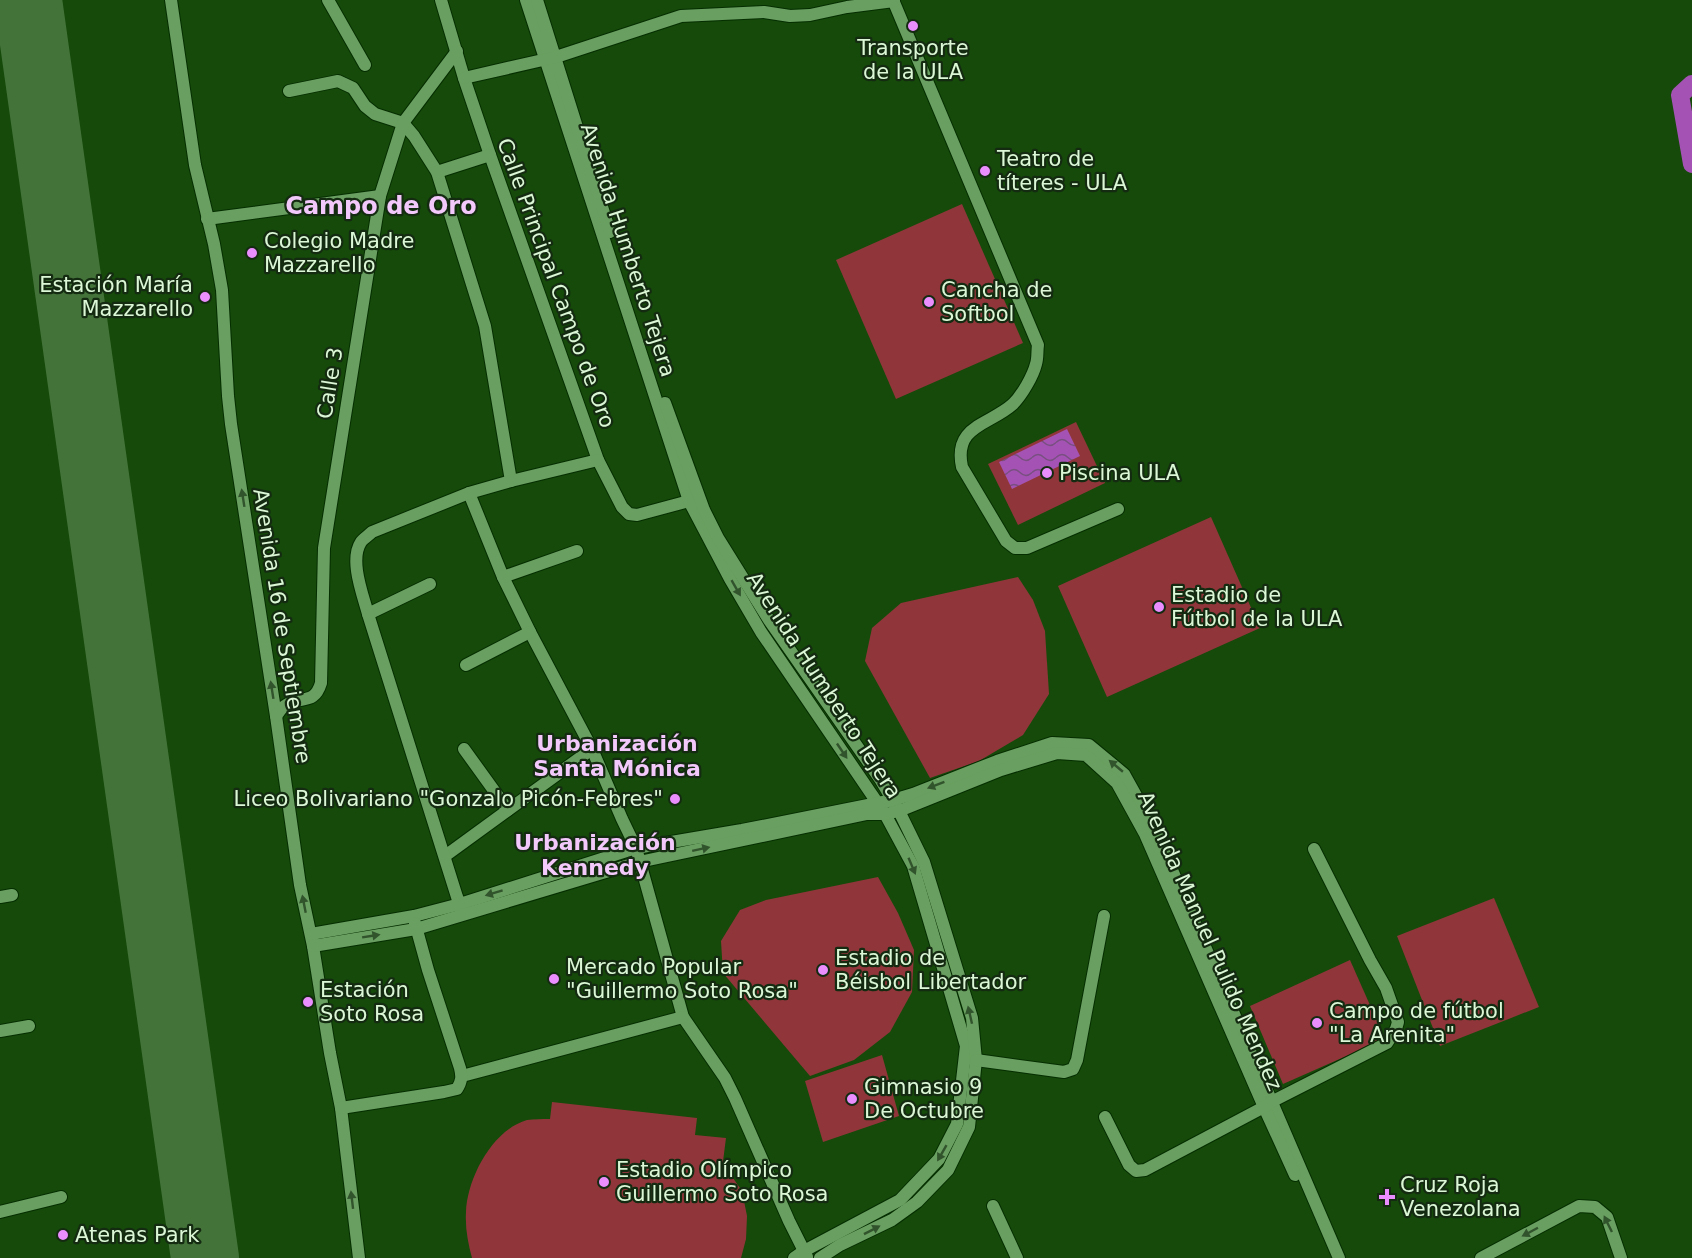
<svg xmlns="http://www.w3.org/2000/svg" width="1692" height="1258" viewBox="0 0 1692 1258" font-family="'DejaVu Sans',sans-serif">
<defs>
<pattern id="water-waves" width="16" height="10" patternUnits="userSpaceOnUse" patternTransform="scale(1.5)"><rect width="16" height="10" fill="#a453b4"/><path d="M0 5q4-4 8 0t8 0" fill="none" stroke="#784f80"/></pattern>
</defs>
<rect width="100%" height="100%" fill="#154a0a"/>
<g fill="#90363a">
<polygon points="962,204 1023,343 896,399 836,260"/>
<polygon points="1076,422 1105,483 1018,525 988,464"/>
<polygon points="1211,517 1260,628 1107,697 1058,586"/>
<polygon points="1018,577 1033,600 1045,631 1049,694 1023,735 979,761 930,778 865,661 872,628 901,603"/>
<polygon points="878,877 898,913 914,950 912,992 890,1032 854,1060 810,1076 723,973 721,941 740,910 766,900"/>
<polygon points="1494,898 1539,1007 1440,1046 1397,936"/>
<polygon points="1350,960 1385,1039 1283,1084 1250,1006"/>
<polygon points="882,1055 899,1116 823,1142 805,1081"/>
<path d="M552 1102 697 1118 695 1135 726 1138 722 1169 733 1178 742 1191 747 1216 746 1239 741 1258H472C468 1243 465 1228 466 1212 467 1179 492 1130 527 1120 534 1119 542 1119 550 1119Z"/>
</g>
<polygon fill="url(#water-waves)" points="1067,429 1080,456 1012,489 999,462"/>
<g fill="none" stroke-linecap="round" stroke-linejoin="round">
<polyline stroke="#a453b4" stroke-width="18" points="1692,84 1680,95 1692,164"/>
<polyline stroke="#44733a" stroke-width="68" points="28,0 205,1258"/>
<g stroke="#052e00" stroke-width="14">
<g id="minor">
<polyline points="171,0 195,165 214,244 222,290 228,396 231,424 276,716 300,885 313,946 330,1053 341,1108 359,1258"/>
<polyline points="328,0 365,65"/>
<polyline points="441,0 464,78 490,155 598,460 622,507 629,514 637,515 689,501"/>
<polyline points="526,0 689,501 730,579 761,632 885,814 913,866 966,1046 957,1124 939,1159 900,1200 804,1251 794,1258"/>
<polyline points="537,0 610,232"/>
<path d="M893 0 1038 345C1037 351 1038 358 1036 364 1033 376 1022 395 1013 404 990 425 953 425 962 467L1006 541 1015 548H1027L1118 509"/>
<polyline points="464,78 556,57 681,16 764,12 790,16 810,15 847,7 894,1"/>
<polyline points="289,91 338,81 353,88 365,106 375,114 403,123 414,136 437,172 485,326 511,481"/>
<polyline points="437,172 490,155"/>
<polyline points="207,219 380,196"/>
<polyline points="665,403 704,510 718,538 769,620 880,779 899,811 924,862 972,1018 976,1060 969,1127 948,1170 917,1202 892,1220 840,1245 820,1258"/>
<polyline points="469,493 503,577 530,632 592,749 622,819 636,848 683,1017 725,1078 735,1098 789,1221 807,1257"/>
<polyline points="503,577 577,551"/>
<polyline points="368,614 430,584"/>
<polyline points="466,665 530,632"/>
<path d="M276 716C279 712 282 707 286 705 301 695 314 706 321 683L324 548 380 196 403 123 457 51"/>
<polyline points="464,749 508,810"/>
<polyline points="445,856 592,749"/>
<polyline points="0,897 12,895"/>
<path d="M462 910 457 897 368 614C363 595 349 560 361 542 363 539 369 535 372 532L469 493 511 481 598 460"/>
<polyline points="311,934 414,916 460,904 636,848 742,830 893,800 913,794 997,761 1052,743 1089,745 1124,774 1154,828 1339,1258"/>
<polyline points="313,946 416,929 639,862 867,814 885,814 899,811 1001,770 1057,753 1086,755 1117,783 1145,834 1264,1107 1295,1175"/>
<polyline points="0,1031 29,1026"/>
<polyline points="976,1060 1064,1072 1073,1069 1077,1060 1104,916"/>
<polyline points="462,1076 683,1017"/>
<path d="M341 1108 444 1092 457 1089C462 1081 462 1076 460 1068L428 970 415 923"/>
<polyline points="1105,1117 1129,1165 1136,1171 1145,1170 1264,1107 1273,1101 1387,1043 1396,1029 1398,1022 1386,988 1370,960 1314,849"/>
<polyline points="993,1206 1017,1258"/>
<polyline points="0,1212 61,1197"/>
<polyline points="1481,1258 1579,1206 1595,1207 1607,1217 1621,1258"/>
</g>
</g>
<use href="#minor" stroke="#699f60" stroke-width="12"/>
</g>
<defs><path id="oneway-solid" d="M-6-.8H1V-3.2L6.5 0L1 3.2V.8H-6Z" transform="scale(1.5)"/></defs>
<g fill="#32542d">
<use href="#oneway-solid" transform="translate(243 498) rotate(-99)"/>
<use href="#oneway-solid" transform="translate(736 588) rotate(60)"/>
<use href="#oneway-solid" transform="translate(272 690) rotate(-99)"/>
<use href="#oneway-solid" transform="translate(842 751) rotate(56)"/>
<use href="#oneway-solid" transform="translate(1116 766) rotate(-140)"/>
<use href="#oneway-solid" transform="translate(936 785) rotate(159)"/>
<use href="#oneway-solid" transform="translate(701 849) rotate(-12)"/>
<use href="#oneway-solid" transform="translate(912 866) rotate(67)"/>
<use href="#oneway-solid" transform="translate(494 893) rotate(163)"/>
<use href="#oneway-solid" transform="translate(304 904) rotate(-101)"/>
<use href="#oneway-solid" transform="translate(371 936) rotate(-9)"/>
<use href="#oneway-solid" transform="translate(970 1015) rotate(-103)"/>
<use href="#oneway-solid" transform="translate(942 1153) rotate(120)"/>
<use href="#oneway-solid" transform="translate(352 1200) rotate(-97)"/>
<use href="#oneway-solid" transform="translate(1608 1224) rotate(-116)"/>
<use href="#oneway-solid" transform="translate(872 1230) rotate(-27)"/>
<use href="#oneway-solid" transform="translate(1530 1232) rotate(152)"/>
</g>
<g fill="#ea8dfd" stroke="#142b11" stroke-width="2">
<circle cx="913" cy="26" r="6"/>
<circle cx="985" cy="171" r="6"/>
<circle cx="252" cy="253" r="6"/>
<circle cx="205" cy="297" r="6"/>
<circle cx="929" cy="302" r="6"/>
<circle cx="1047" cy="473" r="6"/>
<circle cx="1159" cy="607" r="6"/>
<circle cx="675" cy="799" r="6"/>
<circle cx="823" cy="970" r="6"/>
<circle cx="554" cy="979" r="6"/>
<circle cx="308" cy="1002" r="6"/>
<circle cx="1317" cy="1023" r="6"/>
<circle cx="852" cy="1099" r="6"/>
<circle cx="604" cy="1182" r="6"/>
<path d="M1384 1188h6v6h6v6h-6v6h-6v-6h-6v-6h6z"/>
<circle cx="63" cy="1235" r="6"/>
</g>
<g text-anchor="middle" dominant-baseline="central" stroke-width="4.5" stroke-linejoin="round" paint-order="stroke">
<g font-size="21" fill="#dbf7d6" stroke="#142b11" text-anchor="start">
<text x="913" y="48" text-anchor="middle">Transporte<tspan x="913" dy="24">de la ULA</tspan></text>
<text x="997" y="159">Teatro de<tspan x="997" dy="24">títeres - ULA</tspan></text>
<text x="264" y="241">Colegio Madre<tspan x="264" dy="24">Mazzarello</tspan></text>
<text x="193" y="285" text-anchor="end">Estación María<tspan x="193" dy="24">Mazzarello</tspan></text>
<text x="941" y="290">Cancha de<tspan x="941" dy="24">Softbol</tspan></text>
<text x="1059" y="473">Piscina ULA</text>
<text x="1171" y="595">Estadio de<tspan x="1171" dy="24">Fútbol de la ULA</tspan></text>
<text x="663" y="799" text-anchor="end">Liceo Bolivariano "Gonzalo Picón-Febres"</text>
<text x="835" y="958">Estadio de<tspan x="835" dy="24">Béisbol Libertador</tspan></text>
<text x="566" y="967">Mercado Popular<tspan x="566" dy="24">"Guillermo Soto Rosa"</tspan></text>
<text x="320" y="990">Estación<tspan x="320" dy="24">Soto Rosa</tspan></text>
<text x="1329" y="1011">Campo de fútbol<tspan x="1329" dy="24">"La Arenita"</tspan></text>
<text x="864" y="1087">Gimnasio 9<tspan x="864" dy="24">De Octubre</tspan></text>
<text x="616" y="1170">Estadio Olímpico<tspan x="616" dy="24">Guillermo Soto Rosa</tspan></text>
<text x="1400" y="1185">Cruz Roja<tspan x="1400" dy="24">Venezolana</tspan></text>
<text x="75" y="1235">Atenas Park</text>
</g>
<g font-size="21" fill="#dbf7d6" stroke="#142b11">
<text transform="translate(628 250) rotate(72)">Avenida Humberto Tejera</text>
<text transform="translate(556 283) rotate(70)">Calle Principal Campo de Oro</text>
<text transform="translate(330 383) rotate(-81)">Calle 3</text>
<text transform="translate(282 626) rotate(81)">Avenida 16 de Septiembre</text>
<text transform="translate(824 685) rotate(57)">Avenida Humberto Tejera</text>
<text transform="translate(1210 941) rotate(66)">Avenida Manuel Pulido Mendez</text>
</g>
<g font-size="22" font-weight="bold" fill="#f3c9fb" stroke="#142b11">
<text x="617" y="743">Urbanización<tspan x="617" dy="25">Santa Mónica</tspan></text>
<text x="595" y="842">Urbanización<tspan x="595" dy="25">Kennedy</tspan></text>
</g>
<g font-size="24" font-weight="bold" fill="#f3c9fb" stroke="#142b11">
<text x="381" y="206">Campo de Oro</text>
</g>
</g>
</svg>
